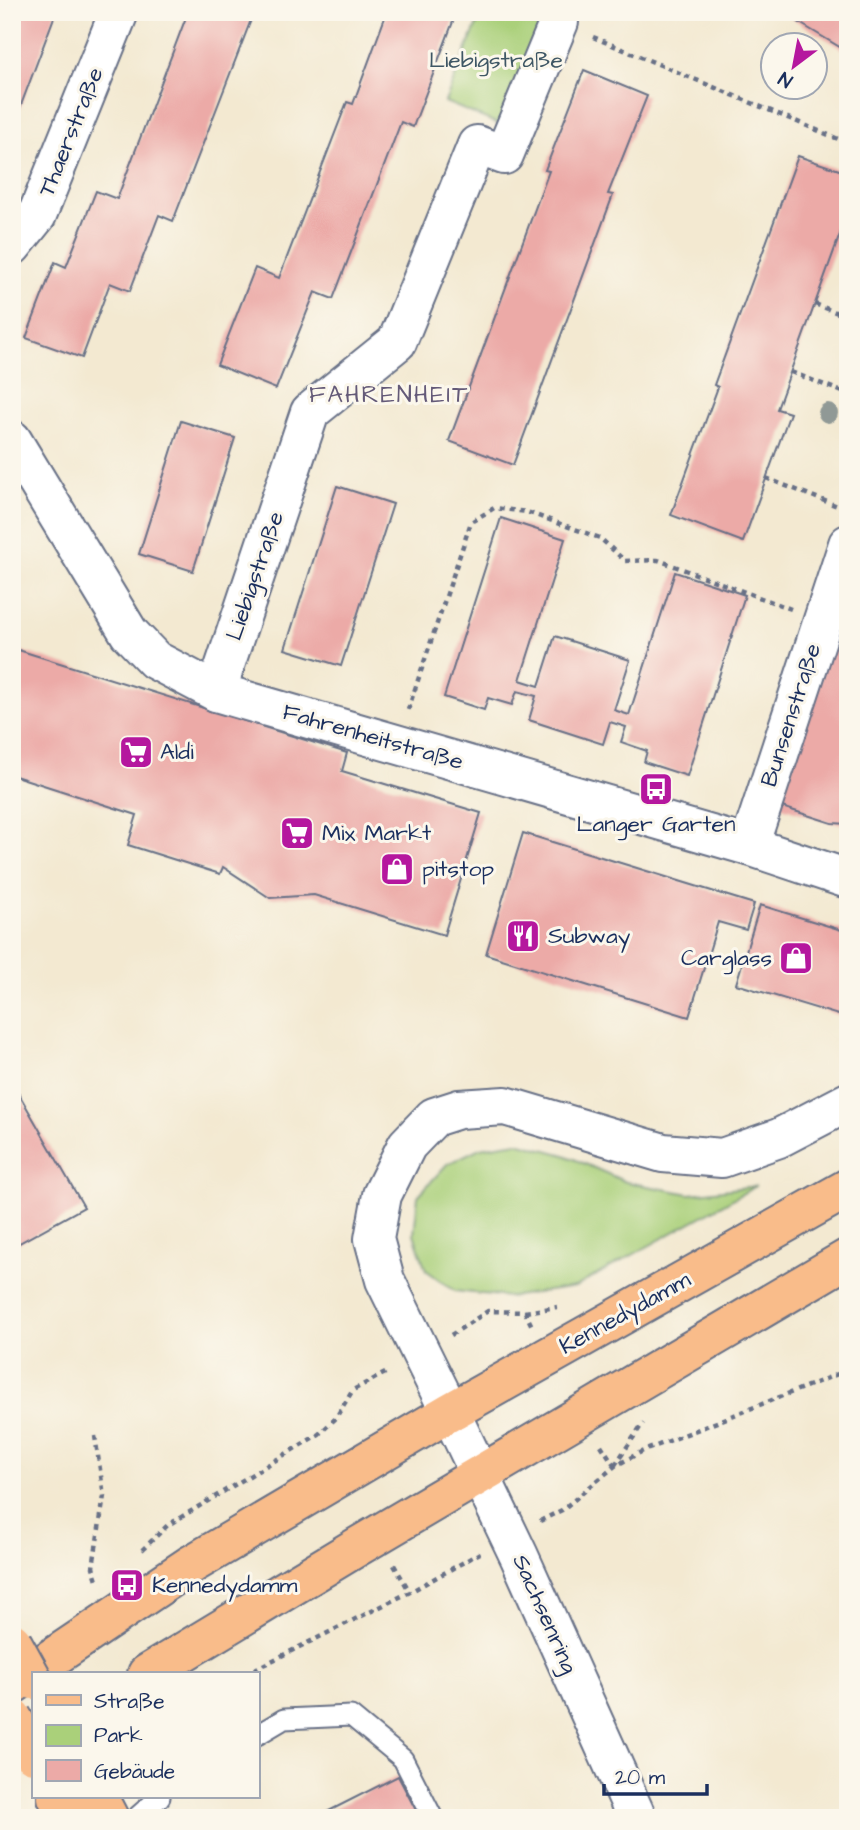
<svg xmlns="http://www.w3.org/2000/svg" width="860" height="1830" viewBox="0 0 860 1830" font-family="'Architects Daughter',sans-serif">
<rect width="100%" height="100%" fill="#fbf7ec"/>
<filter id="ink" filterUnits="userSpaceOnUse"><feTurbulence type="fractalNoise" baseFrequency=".0143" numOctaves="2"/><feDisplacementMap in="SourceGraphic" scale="14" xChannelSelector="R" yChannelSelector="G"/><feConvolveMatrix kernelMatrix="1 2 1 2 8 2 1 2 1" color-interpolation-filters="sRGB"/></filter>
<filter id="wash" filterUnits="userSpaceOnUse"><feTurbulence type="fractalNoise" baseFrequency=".00686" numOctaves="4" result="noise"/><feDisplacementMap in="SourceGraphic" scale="28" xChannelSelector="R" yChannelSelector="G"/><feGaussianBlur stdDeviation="1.57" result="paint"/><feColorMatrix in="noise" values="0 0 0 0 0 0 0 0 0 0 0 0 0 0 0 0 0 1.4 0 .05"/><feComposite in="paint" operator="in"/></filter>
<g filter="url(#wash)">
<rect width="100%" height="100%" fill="#f3e9d1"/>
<g fill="#aad07a" stroke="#62806c" stroke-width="2">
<polygon points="482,12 535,12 548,18 503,126 445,102"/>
<polygon points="517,1142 565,1155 626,1182 690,1194 756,1186 575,1287 509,1297 455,1291 426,1270 414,1234 418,1196 447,1164 480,1148"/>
</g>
<g id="blocks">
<g fill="#ecaaa7">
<polygon points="12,12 56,12 18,113 12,111"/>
<polygon points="188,12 254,12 173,221 159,215 130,291 110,283 82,358 26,338 55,262 66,267 96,191 117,199"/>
<polygon points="387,12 437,12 454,19 413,127 401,122 333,299 315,292 276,389 217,365 255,268 279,278 347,102 353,104"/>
<polygon points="782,12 848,12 848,52 803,25"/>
<polygon points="584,70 647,96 608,194 613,195 513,465 449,441 549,171 545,170"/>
<polygon points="798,156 848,173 848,212 777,409 790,413 743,542 671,515 718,387 714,385"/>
<polygon points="181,421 235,438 193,571 139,554"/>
<polygon points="337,486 393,504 341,666 285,649"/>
<polygon points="501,518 565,539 520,680 539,686 555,636 630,660 614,710 629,715 675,572 745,595 687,776 644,762 647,751 621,742 626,727 610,722 603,744 529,720 536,696 517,691 512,705 488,698 484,710 444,697"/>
<polygon points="841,614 848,617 848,824 832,823 779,806"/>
<polygon points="12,648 347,753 342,771 481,813 444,935 314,895 270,898 223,867 220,874 128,845 137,815 12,775"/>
<polygon points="523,833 754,904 746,930 718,922 689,1017 486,954"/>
<polygon points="760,905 848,932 848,1018 736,984"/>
<polygon points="12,1082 84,1207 12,1247"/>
<polygon points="398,1776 420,1818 315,1818"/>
</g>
</g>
</g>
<g filter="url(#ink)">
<use href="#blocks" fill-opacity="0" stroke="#677086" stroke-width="2"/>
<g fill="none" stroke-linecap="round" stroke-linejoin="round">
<g stroke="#677086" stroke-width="23">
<g id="service">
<polyline points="257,1735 284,1719 351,1716 403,1759 433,1818"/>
<polyline points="136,1818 160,1797"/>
</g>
</g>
<g stroke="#677086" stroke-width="42">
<g id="minor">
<polyline points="12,246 37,215 119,12"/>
<polyline points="12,440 129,633 155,660 216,692 749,846 848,879"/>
<polyline points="216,692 310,412 397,342 477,145 504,155 559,22"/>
<polyline points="749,846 848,544"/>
<polyline points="450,1412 385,1280 374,1239 382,1195 407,1145 434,1117 459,1109 505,1106 663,1153 722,1158 779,1138 848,1102"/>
</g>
</g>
<g stroke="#677086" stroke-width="42">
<polyline id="tertiary" points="450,1412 519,1556 637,1818"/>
</g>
<g stroke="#677086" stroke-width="42">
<g id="primary">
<polyline points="147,1674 357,1547 848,1258"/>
<polyline points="12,1685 192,1564 450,1412 848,1188"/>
</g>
</g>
<g stroke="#677086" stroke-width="42">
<g id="trunk">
<polyline points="57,1797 69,1818"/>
<polyline points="98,1797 109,1818"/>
</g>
</g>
<g stroke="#677086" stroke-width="4.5" stroke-dasharray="5 5" stroke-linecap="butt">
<polyline points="593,37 848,143"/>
<polyline points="843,226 848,228"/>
<polyline points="815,304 848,317"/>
<polyline points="791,372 848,394"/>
<polyline points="766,478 840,507"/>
<polyline points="408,710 471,522 494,508 527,512 600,538 625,561 658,560 791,609"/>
<polyline points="525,1312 557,1307"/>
<polyline points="451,1335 488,1311 525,1312 532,1326"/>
<polyline points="95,1436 104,1496 93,1567 98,1583"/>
<polyline points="601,1445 615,1466"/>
<polyline points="615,1465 643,1423"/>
<polyline points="540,1521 562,1510 615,1466 641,1452 848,1370"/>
<polyline points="142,1550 168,1525 319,1434 335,1419 353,1390 389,1371"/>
<polyline points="394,1565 410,1592"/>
<polyline points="245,1674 410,1592 480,1553"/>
</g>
<use href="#service" stroke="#fff" stroke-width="19"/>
<use href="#minor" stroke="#fff" stroke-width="38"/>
<use href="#tertiary" stroke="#fff" stroke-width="38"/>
<use href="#primary" stroke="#f9bc8a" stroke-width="38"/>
<use href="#trunk" stroke="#f9bc8a" stroke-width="38"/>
<g stroke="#677086" stroke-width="42" stroke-linecap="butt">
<g id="trunk-bridge">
<polyline points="12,1642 33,1680"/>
<polyline points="12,1717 33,1754"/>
</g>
</g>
<use href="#trunk-bridge" stroke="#f9bc8a" stroke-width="38"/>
</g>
<circle fill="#909996" cx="828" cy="413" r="10"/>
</g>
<defs>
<g id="supermarket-square" transform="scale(1.75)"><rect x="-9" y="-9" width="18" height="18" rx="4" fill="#b5179e" stroke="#fbf7ec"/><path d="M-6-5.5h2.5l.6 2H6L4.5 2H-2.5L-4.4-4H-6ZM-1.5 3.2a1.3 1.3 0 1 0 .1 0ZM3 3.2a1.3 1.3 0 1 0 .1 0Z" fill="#fff"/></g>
<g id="bus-square" transform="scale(1.75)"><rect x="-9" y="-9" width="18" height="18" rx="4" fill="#b5179e" stroke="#fbf7ec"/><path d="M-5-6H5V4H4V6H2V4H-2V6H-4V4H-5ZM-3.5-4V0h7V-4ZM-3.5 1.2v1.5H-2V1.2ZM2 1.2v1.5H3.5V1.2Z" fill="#fff"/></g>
<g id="shop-square" transform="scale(1.75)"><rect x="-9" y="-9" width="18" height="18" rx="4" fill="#b5179e" stroke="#fbf7ec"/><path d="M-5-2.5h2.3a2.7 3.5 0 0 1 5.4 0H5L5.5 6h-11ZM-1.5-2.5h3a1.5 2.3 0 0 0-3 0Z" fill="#fff"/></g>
<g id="restaurant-square" transform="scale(1.75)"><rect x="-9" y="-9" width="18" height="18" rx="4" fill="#b5179e" stroke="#fbf7ec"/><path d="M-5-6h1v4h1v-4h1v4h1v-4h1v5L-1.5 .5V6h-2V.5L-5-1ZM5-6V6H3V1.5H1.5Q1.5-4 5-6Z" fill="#fff"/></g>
</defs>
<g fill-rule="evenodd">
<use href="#supermarket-square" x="136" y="752"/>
<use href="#bus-square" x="656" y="789"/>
<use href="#supermarket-square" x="297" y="833"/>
<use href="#shop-square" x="397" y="869"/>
<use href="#restaurant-square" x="523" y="936"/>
<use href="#shop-square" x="796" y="958"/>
<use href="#bus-square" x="127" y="1585"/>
</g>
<g text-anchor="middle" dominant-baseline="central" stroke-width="6" stroke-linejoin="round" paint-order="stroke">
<g font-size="23" fill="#3f5765" stroke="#fbf7ec">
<text x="496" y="60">Liebigstraße</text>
</g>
<g font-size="23" fill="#1b2f5e" stroke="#fbf7ec">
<text transform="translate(71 132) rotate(-68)">Thaerstraße</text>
<text transform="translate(255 576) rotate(-71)">Liebigstraße</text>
<text transform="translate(791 715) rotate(-72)">Bunsenstraße</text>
<text transform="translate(373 737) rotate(16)">Fahrenheitstraße</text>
<text transform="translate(625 1313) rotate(-29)">Kennedydamm</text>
<text transform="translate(545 1614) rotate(66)">Sachsenring</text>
</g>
<g font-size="23" fill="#1b2f5e" stroke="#fbf7ec" text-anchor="start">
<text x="160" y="752">Aldi</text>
<text x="656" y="824" text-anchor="middle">Langer Garten</text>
<text x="322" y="833">Mix Markt</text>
<text x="422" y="869">pitstop</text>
<text x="548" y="936">Subway</text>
<text x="772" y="958" text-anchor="end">Carglass</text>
<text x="152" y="1585">Kennedydamm</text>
</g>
<g font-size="24" letter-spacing="2" fill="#645a78" stroke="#fbf7ec">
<text x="389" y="395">FAHRENHEIT</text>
</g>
</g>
<rect width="860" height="1830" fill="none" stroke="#fbf7ec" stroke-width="42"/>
<rect x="32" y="1672" width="228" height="126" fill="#fbf7ec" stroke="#a1a7b3" stroke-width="2"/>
<rect x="46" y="1695" width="35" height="10" fill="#f9bc8a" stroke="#a1a7b3" stroke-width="2"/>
<text x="94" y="1708" font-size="21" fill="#1b2f5e">Straße</text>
<rect x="46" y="1725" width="35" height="21" fill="#aad07a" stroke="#a1a7b3" stroke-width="2"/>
<text x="94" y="1742" font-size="21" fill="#1b2f5e">Park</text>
<rect x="46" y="1760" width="35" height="21" fill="#ecaaa7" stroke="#a1a7b3" stroke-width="2"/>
<text x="94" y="1778" font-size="21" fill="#1b2f5e">Gebäude</text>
<g transform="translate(794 66) rotate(212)"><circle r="33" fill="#fbf7ec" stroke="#a1a7b3" stroke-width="2"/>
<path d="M0-5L12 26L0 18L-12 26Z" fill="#b5179e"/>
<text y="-10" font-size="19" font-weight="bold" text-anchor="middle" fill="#1b2f5e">N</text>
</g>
<path d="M604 1784v10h103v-10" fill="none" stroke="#1b2f5e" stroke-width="3.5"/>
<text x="615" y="1784" font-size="21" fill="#1b2f5e" stroke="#fbf7ec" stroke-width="5" paint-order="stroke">20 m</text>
</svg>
